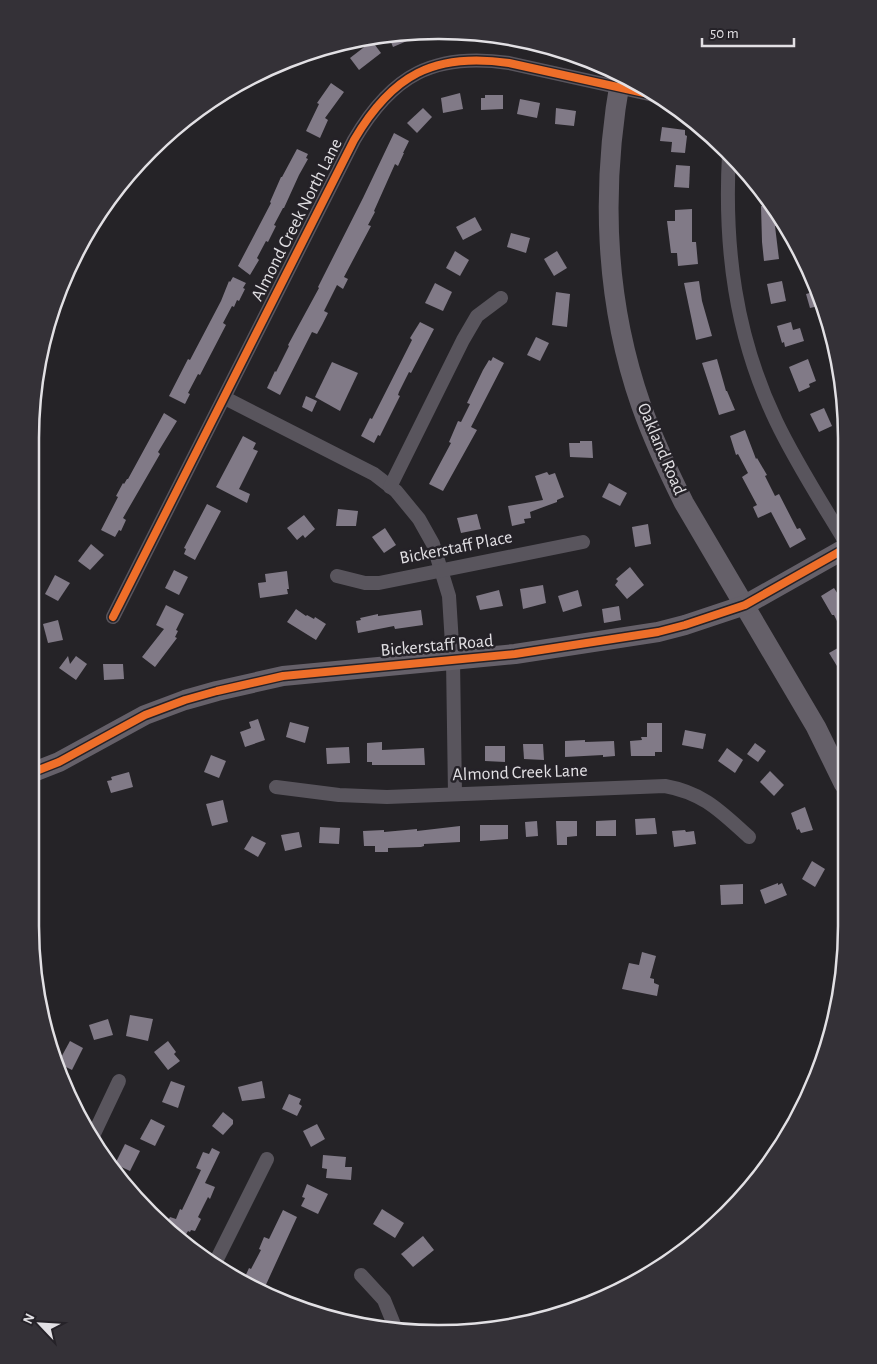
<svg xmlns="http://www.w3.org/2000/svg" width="877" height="1364" viewBox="0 0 877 1364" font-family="'Alegreya Sans',sans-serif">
<rect width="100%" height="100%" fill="#252327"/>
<g fill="#817a87">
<polygon points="412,31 428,32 393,47 388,35"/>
<polygon points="372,41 381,53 359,70 350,58"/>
<polygon points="331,83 344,92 325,118 328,120 320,138 306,131 319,104 317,103"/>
<polygon points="460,93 463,109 443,113 441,98"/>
<polygon points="485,95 503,95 503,109 481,110 481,98 485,98"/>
<polygon points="520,99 540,103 537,118 517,114"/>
<polygon points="423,108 432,117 417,133 407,123"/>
<polygon points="556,108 576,111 574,126 555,124"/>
<polygon points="662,127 685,130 685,135 687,136 685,153 671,152 672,142 660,141"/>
<polygon points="394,133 409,141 403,153 404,153 398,166 395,164 374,211 375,212 368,225 371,226 344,277 348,279 343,289 337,285 324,311 328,313 322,325 317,334 312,332 280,395 267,388 275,371 276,372 289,346 288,345 319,288 318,287 363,198"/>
<polygon points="297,149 308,154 306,158 308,159 299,175 284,208 283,208 274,225 276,226 268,242 266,241 257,258 259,260 250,275 238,266 271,203 270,202 281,177 282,177"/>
<polygon points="676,165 690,166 689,188 674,187"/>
<polygon points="761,206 773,206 778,214 778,226 775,226 779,259 764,261 762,242"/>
<polygon points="692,209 692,242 696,242 698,264 678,266 677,253 671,253 667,221 675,221 675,210"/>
<polygon points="475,217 482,230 463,240 456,227"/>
<polygon points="511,233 530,238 526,253 507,247"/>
<polygon points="455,251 469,260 460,276 446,268"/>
<polygon points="557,251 567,268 554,276 544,259"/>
<polygon points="233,277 246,283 243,288 245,289 239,301 237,300 234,307 232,306 223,323 226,325 200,375 198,374 188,393 190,394 185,404 169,396 188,359 190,360 221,301 229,281 230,282"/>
<polygon points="699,281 702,301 712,336 696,340 684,283"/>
<polygon points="782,281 786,301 771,304 767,284"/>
<polygon points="435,283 452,292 443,311 425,303"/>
<polygon points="817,291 823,305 810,308 806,294"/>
<polygon points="556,292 570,294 567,327 552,325"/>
<polygon points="420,322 434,329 411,373 409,372 399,392 398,395 400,396 380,436 378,435 374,443 361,436 370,418 372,419 412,340 410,338"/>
<polygon points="791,322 793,330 800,328 804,341 785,347 784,342 782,343 777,326"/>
<polygon points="536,337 549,343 540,361 527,355"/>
<polygon points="493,357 504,363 471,427 477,430 443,491 429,484 451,443 449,442 458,421 461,422 470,404 467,403 483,370 489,360 491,361"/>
<polygon points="717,359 726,391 727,391 735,410 719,415 702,363"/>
<polygon points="808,359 816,381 809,384 810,387 799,392 789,367"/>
<polygon points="332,362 358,373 340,411 315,397"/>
<polygon points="306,396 317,401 312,412 302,407"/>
<polygon points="824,408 832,426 819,432 810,414"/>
<polygon points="164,413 177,421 158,452 160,454 123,518 126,520 121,531 119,530 115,537 101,530 118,497 116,496 123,483 124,484 127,479 128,479"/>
<polygon points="745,430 756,459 757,458 767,475 765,476 775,496 779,494 797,529 800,528 806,539 790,548 771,512 758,518 753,507 757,505 742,477 748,473 738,454 736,455 730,436"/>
<polygon points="243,436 256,443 253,449 258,451 239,489 250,494 247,503 216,487"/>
<polygon points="580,441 592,441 593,458 570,457 569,443 580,443"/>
<polygon points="547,472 549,475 555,473 564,497 557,500 557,502 530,512 531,518 524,519 525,523 512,526 508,506 543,500 535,476"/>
<polygon points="609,483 627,493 620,506 602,497"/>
<polygon points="207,504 221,511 195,560 184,554 186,549 184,548"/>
<polygon points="338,509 358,511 356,526 336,526"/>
<polygon points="477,514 481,529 461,533 457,518"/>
<polygon points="304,515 315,529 305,538 303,535 297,540 287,528"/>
<polygon points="648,524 651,544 635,547 632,527"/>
<polygon points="385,528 396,545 384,553 372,537"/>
<polygon points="91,544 104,555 90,570 78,561"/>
<polygon points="630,567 644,585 627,599 615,585 618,581 616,579"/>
<polygon points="174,570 188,577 179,595 165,588"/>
<polygon points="287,571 289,589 287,589 288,594 260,598 258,583 266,582 265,574"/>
<polygon points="55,575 70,583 58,601 45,594"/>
<polygon points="543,585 546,603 523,609 520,589"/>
<polygon points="834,588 845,605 845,637 834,615 832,615 821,596"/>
<polygon points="499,590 503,606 480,610 476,596"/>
<polygon points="578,590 582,606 563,612 558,596"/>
<polygon points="166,605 184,614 176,630 178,631 175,637 177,638 155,667 142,657 164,629 156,625"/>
<polygon points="619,606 621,620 604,623 602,609"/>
<polygon points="296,609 306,616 307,615 314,619 315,617 326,624 316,640 287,622"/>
<polygon points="421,610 423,625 395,629 394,626 358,633 356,621 361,620 360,618 378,614 378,616"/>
<polygon points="58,620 63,640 48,643 43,624"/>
<polygon points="845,644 845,661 837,666 829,653"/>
<polygon points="68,656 70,664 76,656 87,664 76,680 59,668"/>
<polygon points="103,664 123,664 124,679 104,680"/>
<polygon points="258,719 265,740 245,747 240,732 251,728 249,722"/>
<polygon points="290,722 309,727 305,743 286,737"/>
<polygon points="647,723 662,723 662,752 655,752 655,756 631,756 630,741 642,740 641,737 647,737"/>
<polygon points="685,730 706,734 703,749 682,745"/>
<polygon points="585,740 585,742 614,741 615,756 603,757 603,755 565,757 565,741"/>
<polygon points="382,742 382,750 424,748 425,765 372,765 372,762 367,762 367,743"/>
<polygon points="755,743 766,751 758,762 747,754"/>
<polygon points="523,744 543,744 544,760 524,759"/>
<polygon points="485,746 505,746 505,762 485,761"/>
<polygon points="349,747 350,763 327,764 326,748"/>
<polygon points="727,748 743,760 735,773 718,761"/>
<polygon points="211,755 226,761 219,778 204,772"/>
<polygon points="770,771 784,785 774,796 760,782"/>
<polygon points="129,772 133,787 111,793 107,781 112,780 111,777"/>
<polygon points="223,800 228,822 212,826 206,804"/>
<polygon points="805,807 813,830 801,833 799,829 797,830 791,813"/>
<polygon points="655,818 657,834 636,835 635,819"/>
<polygon points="616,820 616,836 596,836 596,821"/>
<polygon points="537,821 538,836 526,837 525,822"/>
<polygon points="556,821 577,821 577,836 567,837 567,845 557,845"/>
<polygon points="480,825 508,825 508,839 480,841"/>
<polygon points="460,826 460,842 424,844 424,846 421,847 388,848 388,852 375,852 375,846 364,846 363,831 384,830 384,832 417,829 417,831"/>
<polygon points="320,827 340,828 339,844 319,843"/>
<polygon points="685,830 686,832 694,831 696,844 674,847 672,831"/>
<polygon points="299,832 302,847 285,851 281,835"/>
<polygon points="252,836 266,843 258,857 244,849"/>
<polygon points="812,861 825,869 815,887 802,879"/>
<polygon points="778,883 778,885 782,883 787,895 765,904 760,890"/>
<polygon points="743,884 743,904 721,905 720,885"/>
<polygon points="642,952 656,956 650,978 654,979 654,983 659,985 657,996 622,989 629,963 639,965"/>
<polygon points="130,1015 153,1019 148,1041 126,1036"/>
<polygon points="108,1019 113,1035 94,1040 89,1025"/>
<polygon points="70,1041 83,1048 72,1070 58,1063"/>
<polygon points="168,1041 176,1052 174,1054 180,1061 168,1070 154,1052"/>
<polygon points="171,1081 185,1086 178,1108 162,1102"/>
<polygon points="262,1081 265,1098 242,1101 238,1087"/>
<polygon points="289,1094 301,1099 299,1104 302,1106 297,1116 282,1109"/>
<polygon points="223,1112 233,1120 233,1124 223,1135 212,1126"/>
<polygon points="151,1119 165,1126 155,1146 140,1139"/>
<polygon points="317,1124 325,1139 311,1147 303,1131"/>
<polygon points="125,1144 140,1151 130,1171 115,1164"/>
<polygon points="212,1148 220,1152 205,1183 215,1187 210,1199 208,1197 198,1217 201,1219 195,1231 191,1230 190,1232 188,1231 185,1236 171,1229 166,1224 170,1217 176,1219 180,1209 182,1210 201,1170 196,1168 203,1152 209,1154"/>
<polygon points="323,1155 346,1157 345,1167 352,1167 351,1180 326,1178 327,1169 322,1168"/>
<polygon points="307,1184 328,1194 318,1214 301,1206 305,1198 302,1197"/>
<polygon points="382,1209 404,1223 395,1238 373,1224"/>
<polygon points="283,1210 297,1217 264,1289 244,1279 249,1268 251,1269 261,1250 259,1249 264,1237 269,1239"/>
<polygon points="423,1236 434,1250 413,1267 401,1254"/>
</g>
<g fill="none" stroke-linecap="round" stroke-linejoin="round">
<g stroke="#59555d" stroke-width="14">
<path d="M729 154C724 247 735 335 776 421 796 463 822 503 846 543"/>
<polyline points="225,398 374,474 396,491 419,519 433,544 449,596 453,660 455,794"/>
<polyline points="390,487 463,340 477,316 501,298"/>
<polyline points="337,576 365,583 379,583 583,542"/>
<path d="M113 617 354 140C392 75 434 52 509 63L658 96"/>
<path d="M276 787 339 795 387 797 665 786C704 793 721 812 749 837"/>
<polyline points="92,1138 119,1081"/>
<polyline points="215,1263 267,1159"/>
<polyline points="361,1275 384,1300 395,1327"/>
</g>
<g stroke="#656069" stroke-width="20">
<path d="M621 75C601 185 604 299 641 405 653 439 668 471 684 503L816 727 844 784"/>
<polyline points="31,773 59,762 145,715 185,700 217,691 283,676 515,654 658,632 685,625 745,605 846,548"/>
</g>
<g stroke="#252228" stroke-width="11">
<g id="cycleway">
<path d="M113 617 354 140C392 75 434 52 509 63L658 96"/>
<polyline points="31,773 59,762 145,715 185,700 217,691 283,676 515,654 658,632 685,625 745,605 846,548"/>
</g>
</g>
<use href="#cycleway" stroke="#ee6e29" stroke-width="8"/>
</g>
<g text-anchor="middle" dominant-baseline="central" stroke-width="5" stroke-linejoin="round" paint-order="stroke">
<g font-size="18" fill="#e2e0e4" stroke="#252228">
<text transform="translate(297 220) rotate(-63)">Almond Creek North Lane</text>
<text transform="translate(661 449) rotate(67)">Oakland Road</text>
<text transform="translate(456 548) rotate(-11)">Bickerstaff Place</text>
<text transform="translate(437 646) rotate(-5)">Bickerstaff Road</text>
<text transform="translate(520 773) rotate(-2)">Almond Creek Lane</text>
</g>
</g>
<path d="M0 0H877V1364H0ZM438 39H439A399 399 0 0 1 838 438V926A399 399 0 0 1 439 1325H438A399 399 0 0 1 39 926V438A399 399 0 0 1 438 39Z" fill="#343137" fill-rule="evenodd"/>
<path fill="none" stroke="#e2e0e4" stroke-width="2.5" d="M438 39H439A399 399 0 0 1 838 438V926A399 399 0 0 1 439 1325H438A399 399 0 0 1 39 926V438A399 399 0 0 1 438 39Z"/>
<g transform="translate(40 1324) rotate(295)" stroke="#252228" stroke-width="4" paint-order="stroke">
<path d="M0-4L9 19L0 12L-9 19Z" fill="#e2e0e4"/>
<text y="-8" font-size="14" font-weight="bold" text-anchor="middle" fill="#e2e0e4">N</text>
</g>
<path d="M702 38v8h92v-8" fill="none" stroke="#e2e0e4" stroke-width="2.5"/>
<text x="710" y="38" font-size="15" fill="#e2e0e4" stroke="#252228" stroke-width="4" paint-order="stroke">50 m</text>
</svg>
